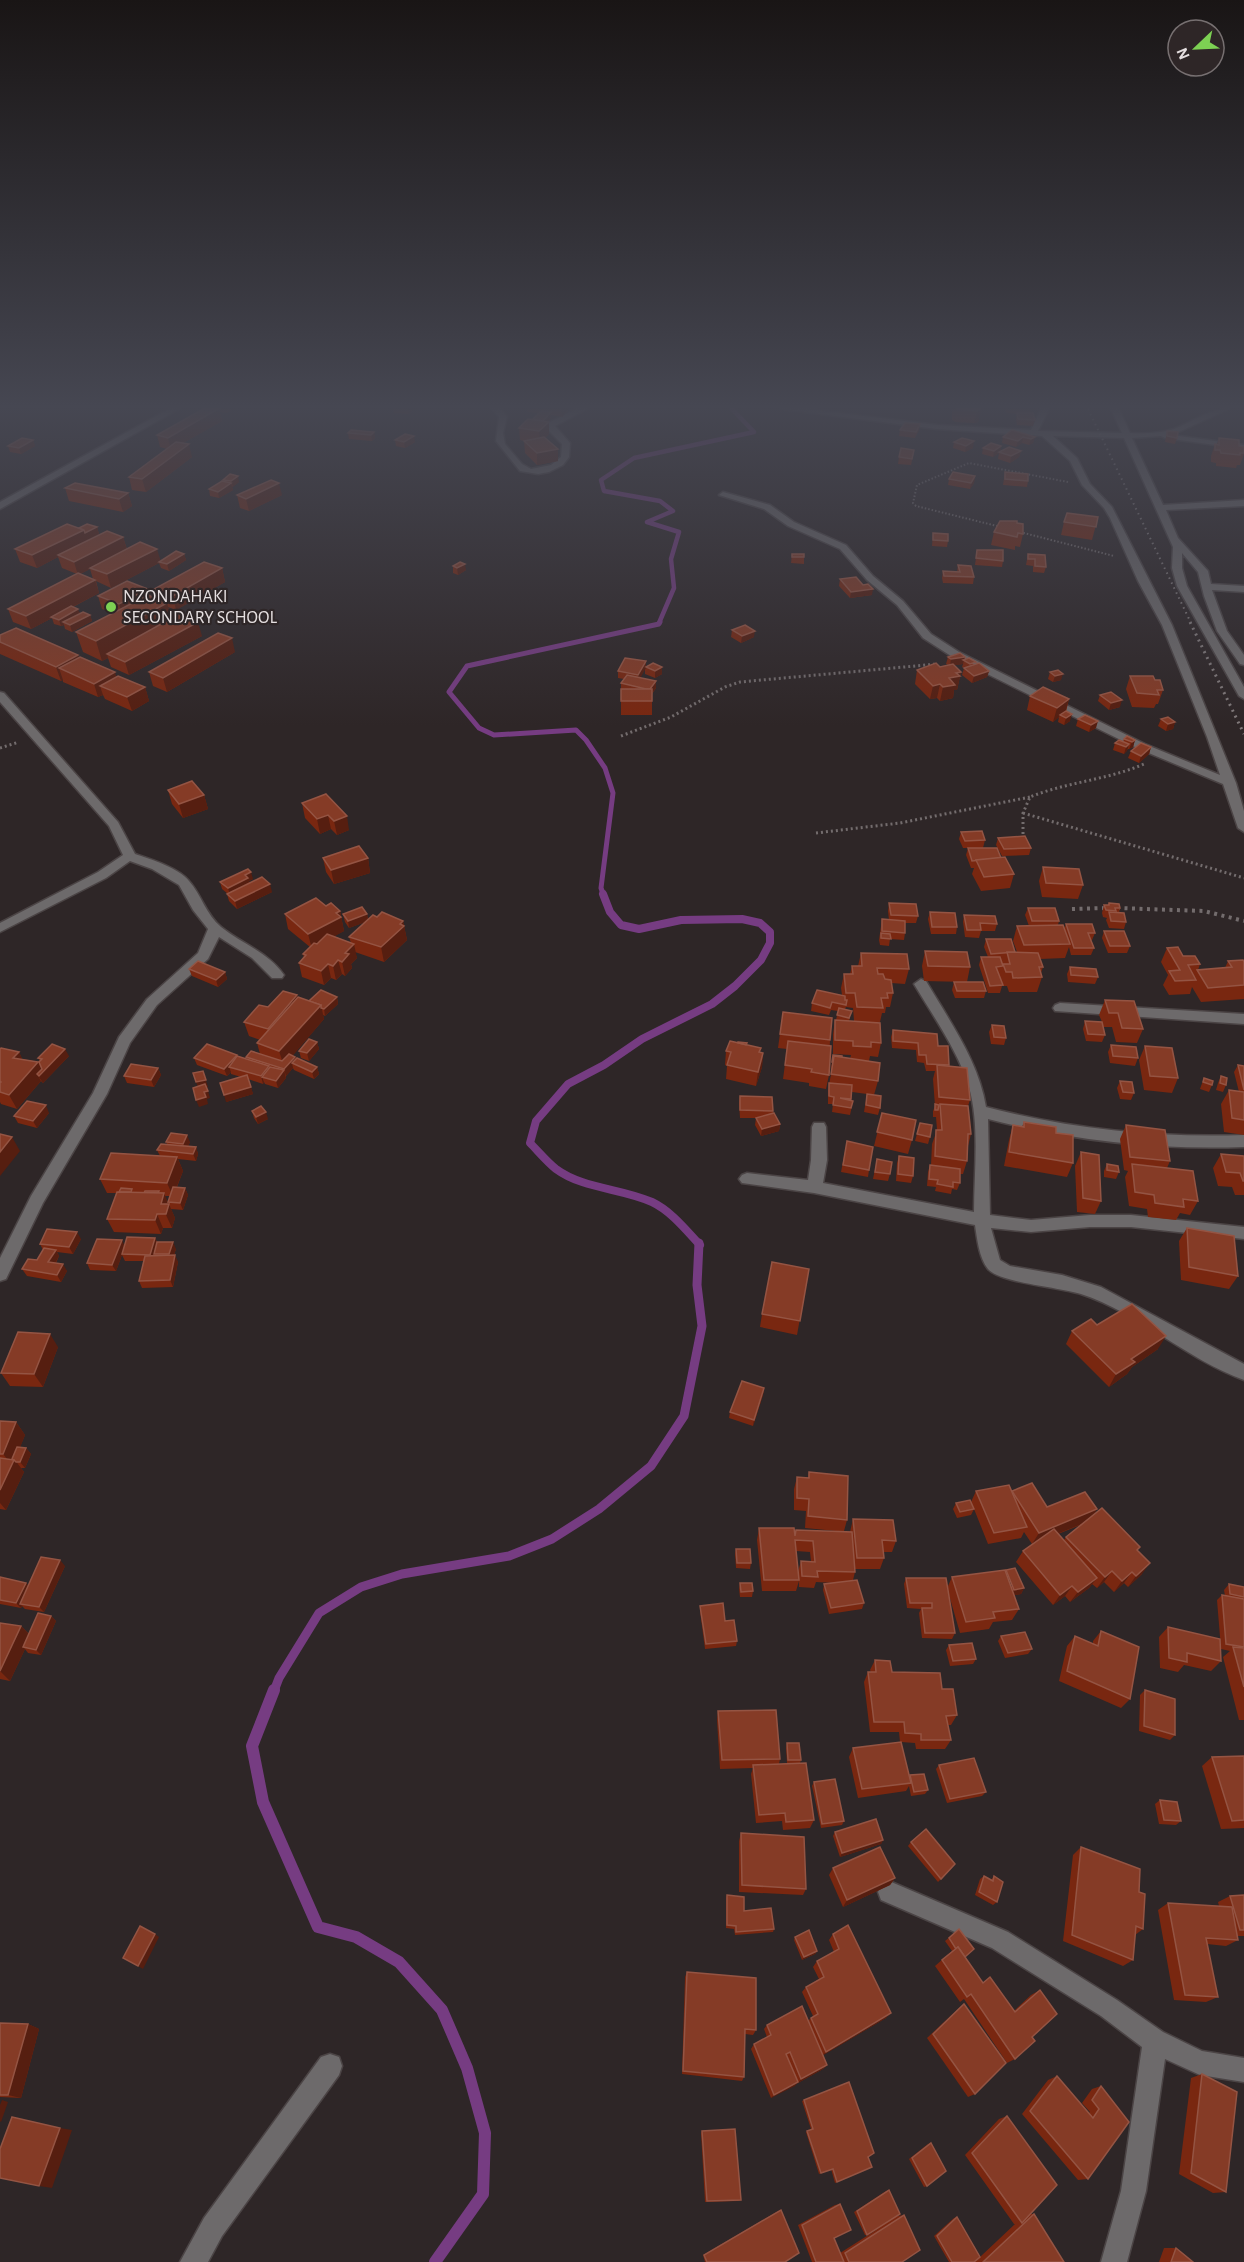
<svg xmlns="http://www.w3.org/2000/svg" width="1244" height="2262" viewBox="0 0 1244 2262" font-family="'Alegreya Sans',sans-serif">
<rect width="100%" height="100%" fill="#2e2627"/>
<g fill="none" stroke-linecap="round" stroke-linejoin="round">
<polyline stroke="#763c82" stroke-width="4.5" points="659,623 674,588 671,559 679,532 647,522 673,511 660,501 604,491 601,480 634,458 754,432 732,409"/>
<polyline stroke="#763c82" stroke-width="5" points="604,896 601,888 613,793 605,768 586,740 576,730 494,735 479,728 449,692 467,666 659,624 660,622"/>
<path stroke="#763c82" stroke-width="8" d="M603 894 610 912 621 925 639 929 681 920 742 919 760 923 770 932V943L761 960 735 986 712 1004 642 1039 604 1065 568 1084 536 1121 530 1143C538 1151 547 1162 556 1169 583 1189 621 1188 652 1202 671 1211 686 1230 700 1245"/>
<polyline stroke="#763c82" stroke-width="9" points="274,1691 279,1678 319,1613 361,1587 402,1574 509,1556 552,1539 599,1509 651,1466 684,1416 702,1326 697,1285 699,1243"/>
<polyline stroke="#763c82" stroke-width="12" points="274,1690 252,1746 263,1802 318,1927 356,1937 399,1962 442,2010 467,2068 485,2133 483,2194 435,2262"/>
<g stroke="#4b4445" stroke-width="3">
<g id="minor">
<polygon points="169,409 179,409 0,509 0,502"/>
<polygon points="492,409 501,409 507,417 503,433 505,444 522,464 531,469 551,465 561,457 562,444 548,430 548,423 576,409 587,409 555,426 570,443 569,457 563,465 549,472 538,474 520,471 496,441 499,417"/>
<path d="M781 409H808L937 425 1031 430 1041 409H1049L1038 431 1122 433 1111 409H1119L1130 433C1143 434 1161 433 1174 429 1192 422 1209 409 1229 409L1172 435 1244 445V449L1165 438 1161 436 1132 438 1163 505 1244 500V506L1166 510 1178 538 1208 571 1211 584 1244 586V592L1212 590 1227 631 1244 655V665L1240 664 1217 631 1204 596 1198 572 1182 553V568L1187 586 1244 687V699L1239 696 1177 586 1172 568 1173 547 1124 438 1053 436 1077 458 1090 484 1112 507 1172 625 1236 783 1244 811V832L1238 828 1223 784 1139 749 951 656 923 638 897 605 867 580 840 549 788 526 764 509 719 495 723 492 770 505 794 522 846 545 873 576 903 601 931 634 959 652 1147 745 1220 775 1207 737 1162 625 1138 581 1110 518 1104 508 1082 485 1070 461 1042 436 937 429Z"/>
<path d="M0 692 4 693 118 822 135 854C150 859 179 868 189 881 201 894 206 915 221 927 242 944 268 952 284 975L282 978H272L252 958 219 937 208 959 157 1005 130 1043 107 1094 43 1203 6 1279 0 1281V1258L31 1196 93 1093 119 1037 147 999 198 953 208 929 193 910 179 885 152 869 130 861 106 878 0 932V923L98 872 123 855 109 826 0 702Z"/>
<path d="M921 979 926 981C949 1020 979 1062 986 1107 1071 1129 1157 1138 1244 1135V1147C1157 1150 1072 1141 988 1119L990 1215 1031 1220 1090 1215H1131L1244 1227V1239L1131 1227H1090L1031 1232 991 1228 1000 1260 1010 1266 1062 1275 1101 1287 1244 1364V1380C1186 1359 1139 1313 1081 1294 1060 1287 1000 1283 988 1269 979 1258 977 1238 975 1225L814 1193 742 1183 739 1179 742 1175 747 1173 808 1180 811 1160 812 1127 814 1123H824L826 1127 827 1160 823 1183 974 1212C974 1172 980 1126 969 1087 958 1051 933 1016 914 984Z"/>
<polygon points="1060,1003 1244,1014 1244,1024 1055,1011 1053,1008 1055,1005"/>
<polygon points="889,1881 1008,1932 1117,2000 1163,2032 1202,2051 1244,2058 1244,2082 1200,2075 1165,2059 1146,2191 1127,2262 1101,2262 1121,2191 1142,2047 1101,2016 992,1948 881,1900 878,1892 881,1884"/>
<polygon points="330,2054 339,2057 342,2066 339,2075 222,2236 208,2262 180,2262 204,2218 321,2057"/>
</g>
</g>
<g stroke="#736c6d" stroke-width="2" stroke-dasharray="1.5 2" stroke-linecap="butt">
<polyline points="1001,527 916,506 913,503 917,485 969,463 1068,482"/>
<polyline points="1020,532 1114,556"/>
</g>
<g stroke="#736c6d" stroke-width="3" stroke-dasharray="2 3" stroke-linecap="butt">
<polyline points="621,736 671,717 725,687 740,682 937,664"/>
<polyline points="0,748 19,742"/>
<polyline points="1023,813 1244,878"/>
<polyline points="816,833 900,823 1030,797"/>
<path d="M1023 839V813L1030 797C1067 782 1107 780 1144 764"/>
</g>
<g stroke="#736c6d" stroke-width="4" stroke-dasharray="3 4.5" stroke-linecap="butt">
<polyline points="1117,908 1204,911 1244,921"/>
<polyline points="1072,909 1107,908"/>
</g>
<use href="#minor" fill="#6d6a6b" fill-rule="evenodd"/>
<polyline stroke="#817a7b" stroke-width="2" stroke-dasharray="1.5 4" stroke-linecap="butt" points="1088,409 1191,623"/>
<polyline stroke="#817a7b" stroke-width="3" stroke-dasharray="2 4.5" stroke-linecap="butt" points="1190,622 1244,734"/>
</g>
<g fill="#792710" fill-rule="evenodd">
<polygon points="203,409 231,409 231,410 227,413 220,412 222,421 183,443 192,457 146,492 132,490 129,477 167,449 160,447 157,435"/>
<polygon points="393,409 413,409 409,414 394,413"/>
<polygon points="527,409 569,409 562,417 551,415 551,418 548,422 549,422 549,434 545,438 558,449 558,461 537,465 525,453 524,441 520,440 519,428 533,419 539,413 528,412"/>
<polygon points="952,409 981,409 978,422 974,423 955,422 952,420"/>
<polygon points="1004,409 1031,409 1030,413 1035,420 1033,426 1017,425 1016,419 1017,414 1007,413"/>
<polygon points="920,424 919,430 915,438 899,436 900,430"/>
<polygon points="1167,431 1177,438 1175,444 1165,442"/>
<polygon points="374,432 375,438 372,441 349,439 348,433"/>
<polygon points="1003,437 1035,437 1033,443 1029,445 1022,443 1016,447 1002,443"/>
<polygon points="1219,438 1239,446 1244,447 1244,454 1240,465 1237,465 1236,468 1216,466 1216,463 1211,462 1211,456 1215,444 1217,444"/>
<polygon points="33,440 35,446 21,454 10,452 8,446"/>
<polygon points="395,440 415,442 405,448 396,446"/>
<polygon points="954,442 973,448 965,452 953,448"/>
<polygon points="1001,446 1000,452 1021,451 1019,457 1010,463 998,459 999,453 993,457 982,454 983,448"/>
<polygon points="913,456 911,465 898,464 899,457"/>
<polygon points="1005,472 1028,481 1027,487 1003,485"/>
<polygon points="975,476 974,483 970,489 948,485 949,479"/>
<polygon points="223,480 239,482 232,487 233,490 219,498 210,496 209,489 223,481"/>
<polygon points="65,488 128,493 132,506 123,512 69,501"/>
<polygon points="237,495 282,495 249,511 240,508"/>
<polygon points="1098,517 1092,540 1061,535 1064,522"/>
<polygon points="1017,523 1023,534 1020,547 1015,546 1015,550 991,545 994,532"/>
<path d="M97 527 99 534 87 540V541L123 537 127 549 161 561 184 554 186 560 169 571 161 568 159 563 111 588 96 581 99 593 73 607 80 613 90 615 92 621 72 632 65 629 64 625 61 626 54 624 52 618 31 629 13 622 8 609 77 574 62 568 58 557 37 568 20 562 15 549 79 528ZM90 569 93 579 80 574Z"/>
<polygon points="933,533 948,541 947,547 932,546"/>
<polygon points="977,550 1003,561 1002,567 975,565"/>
<polygon points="792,554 804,554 804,564 791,563"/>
<polygon points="1028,554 1046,567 1044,573 1033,572 1033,566 1026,565"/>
<polygon points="958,565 974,577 973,584 943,583 942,578 943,571 957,572"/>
<polygon points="453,566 466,570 458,575 453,573"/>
<polygon points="222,568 225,582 176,610 168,607 171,618 202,636 129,675 111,667 108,658 102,661 83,652 76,632 113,613 102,609 98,596 148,589 150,596 157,599 154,589"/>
<polygon points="840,579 872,595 850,598 839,586"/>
<polygon points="732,630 754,637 741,643 731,637"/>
<polygon points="0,635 79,657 116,676 145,687 149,701 132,711 105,699 103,695 98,697 63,682 63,680 61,681 0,654"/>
<polygon points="235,652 167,692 153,686 149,672"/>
<polygon points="948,657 965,657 964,660 989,671 987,677 972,683 962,675 964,668 962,667 963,664 954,665 961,672 957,690 954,690 953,698 940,701 937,698 930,699 915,684 917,670 948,665 946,664"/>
<polygon points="646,667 662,674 655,678 645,674 645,668 640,678 656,688 652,694 652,715 621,715 621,683 624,679 618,678 618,671"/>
<polygon points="1050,672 1061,680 1053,682 1048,679"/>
<polygon points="1130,676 1155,680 1163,690 1158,704 1156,704 1154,708 1132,707 1126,689"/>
<polygon points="1100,695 1120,707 1109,710 1098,701"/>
<polygon points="1030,696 1069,699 1066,712 1070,721 1064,725 1058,722 1059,717 1053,722 1027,710"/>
<polygon points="1078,719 1096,728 1089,732 1076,726"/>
<polygon points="1161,719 1175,722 1173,729 1166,731 1158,726"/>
<polygon points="1124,739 1135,740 1133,747 1129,749 1128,749 1124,754 1113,750 1115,743 1123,742"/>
<polygon points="1151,747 1149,754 1139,763 1128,758 1131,751"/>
<polygon points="168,790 204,795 208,809 183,818 172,804"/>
<polygon points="326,794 349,830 337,835 331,829 320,834 305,818 302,803"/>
<polygon points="961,832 985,840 983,848 963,848 959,839"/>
<polygon points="998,838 1031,848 1029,855 1002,856 996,845"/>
<polygon points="968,848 1001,858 1014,874 1010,888 981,891 972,874 974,868 971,868 966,855"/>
<polygon points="323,858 368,858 370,873 334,884 326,872"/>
<polygon points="1043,867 1083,885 1078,899 1042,897 1039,881"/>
<polygon points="253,879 249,881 250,883 272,892 237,909 229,901 227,894 228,894 222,889 220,882"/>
<polygon points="889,903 918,916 916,923 905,923 905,933 904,940 890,939 889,946 880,945 879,940 882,919 889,920 888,911"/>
<polygon points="1109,903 1120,908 1119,913 1126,922 1124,929 1109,928 1106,920 1107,918 1103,917 1102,913 1104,905 1108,905"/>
<polygon points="326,906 340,911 344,931 334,936 351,943 349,937 365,922 349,928 345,922 343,914 367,914 368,920 377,917 403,921 407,940 384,962 355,952 357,958 351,964 352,968 345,976 342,974 336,980 331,978 324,985 302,977 299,963 304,958 303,954 310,947 288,929 285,914"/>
<polygon points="1028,908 1059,921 1058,925 1064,929 1066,924 1095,933 1092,940 1091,940 1094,948 1091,955 1071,955 1069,947 1065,958 1040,959 1043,967 1041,973 1042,977 1037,992 1009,992 1007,986 1002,986 1000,993 988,993 979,965 981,957 988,957 984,947 986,939 1015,952 1017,952 1013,941 1017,926 1029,926 1025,915"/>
<polygon points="930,912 957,927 956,934 931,934 928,919"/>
<polygon points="964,915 997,924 995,931 981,931 979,938 965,937 963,922"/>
<polygon points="1104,931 1130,946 1127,953 1108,953 1102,938"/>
<polygon points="1167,948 1200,964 1198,970 1225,968 1228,961 1244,962 1244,999 1201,1002 1192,987 1190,994 1169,995 1163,985 1168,975 1161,962"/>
<polygon points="925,951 970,967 967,982 924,981 922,966"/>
<path d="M861 953 909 969 905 984 891 983 893 993 890 1007H886L885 1013H882L880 1022H860L881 1043 878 1057 870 1056 869 1061 878 1081 874 1095 880 1108 878 1115 864 1112 867 1094 852 1092 851 1101H853L850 1115 832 1112 833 1104H828V1090L832 1069H831L833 1055 850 1059 851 1055 833 1054V1034L835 1020H836L838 1011 831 1010 829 1015 811 1011 812 1003 842 995 841 988 844 974H850L852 966H858ZM846 1007 853 1008 854 1021H849L850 1018 845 1009Z"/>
<polygon points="1070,967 1098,977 1095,984 1068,982 1067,974"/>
<polygon points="189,969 225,972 227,979 218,987 192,976"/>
<polygon points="954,982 986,991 984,998 955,998 952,990"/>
<polygon points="337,997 338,1004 325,1016 323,1015 324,1019 292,1056 295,1057 296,1059 317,1067 319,1074 314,1079 294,1070 293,1068 286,1076 286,1078 278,1088 265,1084 264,1082 263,1084 248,1079 253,1094 226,1102 241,1077 231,1074 231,1072 227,1076 197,1065 194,1058 237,1055 238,1056 247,1059 246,1057 260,1054 257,1043 260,1040 249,1036 244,1022 268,1007 298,998 309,1001"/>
<polygon points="1105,1000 1143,1029 1137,1043 1116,1042 1112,1027 1103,1027 1105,1035 1102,1042 1086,1041 1083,1029 1085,1021 1102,1022 1099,1015"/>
<polygon points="783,1012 830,1040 829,1075 826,1089 809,1086 809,1083 783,1079 787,1049 778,1048"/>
<polygon points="992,1025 1006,1038 1004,1045 991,1044 989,1032"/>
<polygon points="893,1030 938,1046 949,1065 949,1066 970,1100 968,1106 971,1134 968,1146 967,1161 963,1174 960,1174 960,1183 957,1190 952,1189 951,1194 935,1191 936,1187 927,1186 928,1172 930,1165 931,1165 932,1144 937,1130 936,1117 933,1117 933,1111 935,1106 933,1079 935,1071 926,1071 924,1063 917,1062 916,1050 892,1048 891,1037"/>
<polygon points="317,1042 319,1049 309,1061 301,1058 299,1051"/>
<polygon points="746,1045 761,1048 760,1052 763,1053 762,1067 756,1086 726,1079 727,1066 725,1065 726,1051"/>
<polygon points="1111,1045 1138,1058 1135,1066 1110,1063 1108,1052"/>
<polygon points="1145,1046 1178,1078 1172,1093 1144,1090 1139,1060"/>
<polygon points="0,1049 19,1052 22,1059 39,1062 40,1061 38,1058 69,1056 43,1083 41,1081 17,1109 1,1104 0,1102"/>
<polygon points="1238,1065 1244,1066 1244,1135 1224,1132 1221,1104 1229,1090 1239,1092 1234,1072"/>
<polygon points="158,1068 161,1075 154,1087 127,1083 124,1076"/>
<polygon points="1221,1076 1226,1085 1223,1092 1216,1090 1218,1083"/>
<polygon points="1204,1078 1212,1085 1209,1092 1200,1089 1201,1086"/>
<polygon points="1120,1081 1134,1093 1131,1100 1120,1099 1117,1088"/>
<polygon points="740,1096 773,1111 773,1114 780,1124 779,1131 761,1136 755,1125 756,1118 758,1118 740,1118 739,1103"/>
<polygon points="252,1111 268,1119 258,1124 254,1118"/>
<polygon points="49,1113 37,1128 18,1123 14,1116"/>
<polygon points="882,1113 912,1140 908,1154 874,1146"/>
<polygon points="1024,1122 1056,1133 1073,1163 1067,1177 1004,1166 1009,1140 1013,1125 1022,1127"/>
<polygon points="920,1123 930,1137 928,1144 915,1141"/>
<polygon points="1126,1125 1170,1161 1167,1168 1198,1201 1190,1215 1180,1213 1176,1220 1148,1217 1147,1209 1129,1206 1125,1177 1128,1171 1124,1170 1120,1139"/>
<polygon points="847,1141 869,1170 868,1177 841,1172"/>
<path d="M166 1142H190L188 1146 196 1147 198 1154 196 1161 178 1159 183 1171 177 1187 185 1188 188 1195 183 1210 171 1209 175 1218 172 1228H163L161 1234 114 1232 107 1219 117 1193H107L100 1179 160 1156 157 1150 167 1144ZM165 1196H170L168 1202V1204Z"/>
<polygon points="1081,1152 1101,1201 1095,1214 1077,1212 1075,1166"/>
<polygon points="1221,1154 1244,1156 1244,1195 1235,1195 1232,1187 1218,1186 1213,1168"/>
<polygon points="899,1156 913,1176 911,1183 896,1181 897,1163"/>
<polygon points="877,1159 890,1174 888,1181 873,1179"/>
<polygon points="1107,1164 1119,1172 1116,1179 1104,1177 1104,1171"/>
<polygon points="1187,1228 1238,1276 1229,1289 1181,1280 1179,1241"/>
<polygon points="155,1238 157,1242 176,1249 174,1255 178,1262 173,1287 142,1288 139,1281 144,1261 125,1261 122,1255 116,1271 90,1270 87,1263 124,1246"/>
<polygon points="81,1239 73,1254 57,1252 59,1256 56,1263 67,1271 61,1282 27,1276 22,1269 37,1260 43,1250 40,1244"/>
<polygon points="809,1269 797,1335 760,1327 762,1314"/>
<polygon points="1097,1325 1158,1349 1132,1367 1127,1374 1109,1387 1066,1344 1072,1331"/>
<polygon points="58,1347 43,1387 10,1386 1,1373"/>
<polygon points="764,1388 763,1395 753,1426 729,1418 730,1412"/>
<polygon points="0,1421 16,1422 25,1435 20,1447 26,1448 31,1454 25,1468 21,1468 24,1472 6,1510 0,1509"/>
<path d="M809 1472 847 1520 844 1531 850 1532 853 1519 896 1541 892 1552H883L884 1558 880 1569H855V1572L853 1580 864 1603 862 1609 829 1614 823 1590 824 1584 835 1583 816 1582 814 1588 799 1587V1581L796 1591H762L757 1540 759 1528 794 1534 836 1531 805 1528 806 1511 794 1510V1489L797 1477 808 1478ZM796 1551 810 1552 811 1561H801L798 1572Z"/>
<path d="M976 1491 1012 1492 1047 1507 1097 1509 1093 1515 1140 1547 1137 1550 1142 1574 1128 1587 1124 1583 1114 1592 1104 1582 1097 1588 1092 1584 1089 1588 1070 1602 1065 1596 1053 1605 1016 1562 1023 1551 1032 1544 1024 1532 1021 1538 988 1544 974 1509 971 1515 957 1518 953 1509 956 1503 971 1502ZM1083 1524 1066 1537 1064 1540 1058 1534Z"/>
<polygon points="736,1549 751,1563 750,1569 736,1568 735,1554"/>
<polygon points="65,1566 44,1612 25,1609 22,1606 21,1608 0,1604 0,1577 26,1583 28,1586"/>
<polygon points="952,1577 1024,1588 1021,1594 1014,1595 1019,1609 1012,1620 993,1622 989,1629 960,1633 949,1595 955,1633 952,1639 922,1638 919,1613 921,1609 907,1608 904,1584 906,1578 948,1586"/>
<polygon points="740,1583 753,1591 752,1597 740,1597 739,1589"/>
<polygon points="1229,1584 1244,1587 1244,1720 1239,1720 1223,1657 1230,1651 1221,1649 1217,1600 1222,1595 1225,1596 1224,1590"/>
<polygon points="700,1606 725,1621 737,1641 736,1646 705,1649 700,1611"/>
<polygon points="51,1616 56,1621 41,1655 28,1653 25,1649 10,1681 0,1679 0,1623 21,1626 29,1634"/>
<polygon points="1168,1627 1221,1661 1211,1671 1184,1665 1178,1672 1160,1668 1159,1637"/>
<polygon points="1101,1631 1130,1699 1121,1708 1059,1681 1067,1646 1075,1636 1093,1644 1093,1641"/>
<polygon points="1001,1636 1032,1649 1028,1654 1005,1658 998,1641"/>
<polygon points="949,1645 976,1659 973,1664 950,1666 946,1650"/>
<polygon points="875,1660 892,1672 942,1689 957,1715 951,1725 948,1725 951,1740 945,1749 916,1749 915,1743 901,1742 909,1776 928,1790 925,1794 911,1796 909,1786 906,1791 858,1798 849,1757 853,1748 900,1742 899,1732 870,1732 864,1682 868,1672 871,1672 870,1670"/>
<polygon points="1145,1690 1175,1735 1170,1740 1139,1731 1140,1695"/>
<polygon points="718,1711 780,1759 779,1764 787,1763 786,1748 787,1743 801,1760 800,1763 814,1820 810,1828 783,1830 782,1821 756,1823 751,1774 753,1768 720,1769 717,1720"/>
<polygon points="1244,1756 1244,1828 1221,1829 1202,1766 1212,1757"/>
<polygon points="939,1765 986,1792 982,1796 947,1803 936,1769"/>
<polygon points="814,1782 844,1821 842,1825 821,1828 812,1786"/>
<polygon points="1160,1800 1181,1821 1176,1825 1159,1824 1155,1804"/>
<polygon points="835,1832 883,1840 881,1844 840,1857 833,1836"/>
<polygon points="741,1833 806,1889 803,1895 739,1892 739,1841"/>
<polygon points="911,1842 952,1868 938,1882 908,1846"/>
<polygon points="1081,1847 1139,1892 1143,1929 1135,1935 1133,1960 1123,1966 1063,1941 1073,1855"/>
<polygon points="833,1868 895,1878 890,1885 843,1907 829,1875"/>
<polygon points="984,1876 991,1880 994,1876 997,1902 993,1905 975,1895 980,1879"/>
<polygon points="727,1895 744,1911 774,1929 773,1932 735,1935 734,1929 726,1928 726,1898"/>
<polygon points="1244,1895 1244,1936 1238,1936 1238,1940 1226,1946 1207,1944 1218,1997 1206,2002 1174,2000 1158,1910 1168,1903 1219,1906 1218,1902 1230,1896"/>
<polygon points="959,1929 965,1957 983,1983 1014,2011 1031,1995 1040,1990 1032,2037 1015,2059 1007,2063 964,1999 960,2002 935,1966 952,1951 945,1941"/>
<polygon points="833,1934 886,2018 823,2055 827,2065 823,2069 771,2098 751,2049 754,2044 767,2037 764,2029 767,2025 808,2021 813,2016 802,1992 806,1987 819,1979 813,1967 817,1961 834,1952 829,1940"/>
<polygon points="795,1937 817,1951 815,1954 802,1960 794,1940"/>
<polygon points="687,1972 756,2030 753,2035 745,2034 744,2077 742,2081 682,2074 685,1977"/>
<polygon points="964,2004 975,2094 968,2097 927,2038 958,2009"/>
<polygon points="0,2023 28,2024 39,2029 21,2098 0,2097"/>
<polygon points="1202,2074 1226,2192 1213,2193 1179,2174 1191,2078"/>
<polygon points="1057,2076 1089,2113 1090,2112 1082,2103 1092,2089 1101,2086 1129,2122 1088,2179 1078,2180 1022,2114 1048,2080"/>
<polygon points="804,2100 868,2157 837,2182 835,2183 831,2169 819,2174 806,2132 811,2129 802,2101"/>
<polygon points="1007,2116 1030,2214 1034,2214 1064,2262 949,2262 934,2236 954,2218 957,2217 980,2257 1015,2224 1014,2224 965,2155 999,2119"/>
<polygon points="702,2131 741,2200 738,2201 705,2202 701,2133"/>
<polygon points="931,2143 927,2186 924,2187 909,2159 928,2144"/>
<polygon points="889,2190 898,2216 904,2215 902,2262 812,2262 798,2225 835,2205 840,2204 834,2238 840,2253 881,2227 867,2235 865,2235 854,2212 886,2191"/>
<polygon points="781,2210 785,2262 705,2262 703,2255 778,2211"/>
<polygon points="1164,2248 1176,2248 1193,2262 1159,2262"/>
</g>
<g fill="#561e10">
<polygon points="219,409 222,421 171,450 168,438"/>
<polygon points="408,409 413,409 409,414"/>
<polygon points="561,409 569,409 562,417"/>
<polygon points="981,410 978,422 974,423 977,411"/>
<polygon points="551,412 551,418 542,427 542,421"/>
<polygon points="549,422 549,434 540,443 539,431"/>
<polygon points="374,432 375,438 372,441 371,435"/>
<polygon points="414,436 415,442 405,448 404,442"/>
<polygon points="1023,437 1022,443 1016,447 1018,441"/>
<polygon points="1035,437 1033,443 1029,445 1031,439"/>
<polygon points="33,440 35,446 21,454 19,448"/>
<polygon points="974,441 973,448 965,452 966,446"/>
<polygon points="189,444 192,457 146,492 142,479"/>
<polygon points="1001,446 1000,452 993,457 994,451"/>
<polygon points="558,449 558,461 537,465 537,453"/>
<polygon points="1021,451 1019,457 1010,463 1011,456"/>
<polygon points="238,476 239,482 233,487 231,481"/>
<polygon points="975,476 974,483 970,489 971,483"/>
<polygon points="231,483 233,490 219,498 218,492"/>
<polygon points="279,483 282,495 249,511 246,499"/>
<polygon points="128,493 132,506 123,512 119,499"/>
<polygon points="97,527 99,534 87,540 88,543 58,555 58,557 37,568 32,555 84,530"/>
<polygon points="123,537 127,550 90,568 90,569 78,575 74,562"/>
<polygon points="157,549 161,562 159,562 159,563 111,588 107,574"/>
<polygon points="184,554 186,560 169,571 167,564"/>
<polygon points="465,564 466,570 458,575 457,568"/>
<polygon points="222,568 225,582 176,610 173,596"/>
<polygon points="95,580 99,593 53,617 51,617 52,618 31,629 26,616"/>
<polygon points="148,589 152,602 123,617 119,604"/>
<polygon points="873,589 872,595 850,598 851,592"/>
<polygon points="167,603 173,623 107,654 108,658 102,661 96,641"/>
<polygon points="78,609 81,616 63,622 64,625 61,626 59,620"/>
<polygon points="90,615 92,621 72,632 70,625"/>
<polygon points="198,622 202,636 129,675 125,662"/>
<polygon points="755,631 754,637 741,643 742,636"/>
<polygon points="232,638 235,652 167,692 163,678"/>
<polygon points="78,655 83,669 59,668 63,680 61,681 56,667"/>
<polygon points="965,657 963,664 950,666 951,659"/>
<polygon points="646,661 646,668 638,682 638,675"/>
<polygon points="662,667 662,674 655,678 655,671"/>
<polygon points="989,671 987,677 972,683 974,676"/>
<polygon points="115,672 119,685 100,686 103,695 98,697 94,684"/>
<polygon points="961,672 957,690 954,690 953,698 940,701 943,687 949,678 956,673"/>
<polygon points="1063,674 1061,680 1053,682 1055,676"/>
<polygon points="656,681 656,688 649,697 650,690"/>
<polygon points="940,684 937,698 930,699 933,686"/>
<polygon points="145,687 149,701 132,711 127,697"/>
<polygon points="1069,699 1065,713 1060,715 1059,717 1053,722 1057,708"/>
<polygon points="1122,700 1120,707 1109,710 1111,703"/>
<polygon points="1072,714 1070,721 1064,725 1066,718"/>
<polygon points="1098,721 1096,728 1089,732 1091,725"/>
<polygon points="1175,722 1173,729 1166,731 1168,724"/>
<polygon points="1135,740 1133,747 1129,749 1132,742"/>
<polygon points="1129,744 1127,751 1124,754 1126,747"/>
<polygon points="1151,747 1149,754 1139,763 1141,756"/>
<polygon points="204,795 208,809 183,818 179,804"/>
<polygon points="328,815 331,829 320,834 317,819"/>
<polygon points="347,816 349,830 337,835 334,821"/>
<polygon points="368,858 370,873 334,884 331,870"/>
<polygon points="251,872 253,879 249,881 250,885 230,895 228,888 245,875"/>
<polygon points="270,884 272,892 237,909 235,901"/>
<polygon points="340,911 344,931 312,949 308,934"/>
<polygon points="367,914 368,921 349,928 348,921"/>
<polygon points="403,921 407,940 384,962 381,947"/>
<polygon points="354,944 357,958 351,964 352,968 345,976 342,962 345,953"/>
<polygon points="338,960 342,974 336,980 333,966"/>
<polygon points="328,964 331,978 324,985 321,971"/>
<polygon points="225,972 227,979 218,987 216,980"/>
<polygon points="297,995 301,1009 272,1044 268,1029"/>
<polygon points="337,997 338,1004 325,1016 324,1009"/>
<polygon points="321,1005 324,1019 284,1066 279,1051"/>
<polygon points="317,1042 319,1049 309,1061 307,1053"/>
<polygon points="65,1049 69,1056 43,1083 37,1074 41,1081 17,1109 9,1095 38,1062 43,1072"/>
<polygon points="19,1052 26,1067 13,1058"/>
<polygon points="763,1053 762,1067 756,1086 758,1072"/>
<polygon points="237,1055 239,1062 229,1067 231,1072 227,1076 224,1069"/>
<polygon points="295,1057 297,1064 292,1063 293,1068 286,1076 284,1069"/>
<polygon points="269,1066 271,1073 262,1077 264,1082 263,1084 261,1076"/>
<polygon points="317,1067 319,1074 314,1079 312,1072"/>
<polygon points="158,1068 161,1075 154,1087 151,1080"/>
<polygon points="284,1070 286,1078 278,1088 276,1081"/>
<polygon points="203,1071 208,1087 199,1090 196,1082"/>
<polygon points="251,1087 253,1094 226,1102 224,1095"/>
<polygon points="208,1091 210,1098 207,1099 208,1104 199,1107 196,1100 204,1092"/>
<polygon points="46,1105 49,1113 37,1128 33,1121"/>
<polygon points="266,1112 268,1119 258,1124 256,1117"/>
<polygon points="780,1124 779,1131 761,1136 762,1129"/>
<polygon points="187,1135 190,1142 186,1151 183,1144"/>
<polygon points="12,1137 20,1151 0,1176 0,1152"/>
<polygon points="196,1147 198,1154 196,1161 193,1154"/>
<polygon points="177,1157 183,1171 173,1196 167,1183"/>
<polygon points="185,1188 188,1195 183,1210 180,1203"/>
<polygon points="164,1193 175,1218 172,1228 161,1204"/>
<polygon points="157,1214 163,1228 161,1234 155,1220"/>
<polygon points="77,1232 81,1239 73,1254 69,1247"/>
<polygon points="155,1238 158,1245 154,1254 155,1256 153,1261 150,1255"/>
<polygon points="122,1240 125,1247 116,1271 112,1265"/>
<polygon points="173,1242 176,1249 172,1261 169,1254"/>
<polygon points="56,1250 59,1256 52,1269 48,1262"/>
<polygon points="175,1255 178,1262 173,1287 170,1280"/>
<polygon points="63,1264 67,1271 61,1282 57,1275"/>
<polygon points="50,1334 58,1347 43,1387 34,1374"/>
<polygon points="1166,1336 1158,1349 1132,1367 1127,1374 1109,1387 1116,1374 1131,1359"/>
<polygon points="764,1388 763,1395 753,1426 754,1420"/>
<polygon points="16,1422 25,1435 15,1460 24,1472 6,1510 0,1503 0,1490 12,1465 3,1454"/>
<polygon points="26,1448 31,1454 25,1468 20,1462"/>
<polygon points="1097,1509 1089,1521 1032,1544 1039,1533"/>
<polygon points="60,1560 65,1566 44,1612 39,1607"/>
<polygon points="1150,1563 1142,1574 1128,1587 1136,1576"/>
<polygon points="1112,1571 1104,1582 1097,1588 1105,1577"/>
<polygon points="1132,1572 1124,1583 1114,1592 1122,1581"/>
<polygon points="1097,1578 1089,1588 1070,1602 1078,1592"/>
<polygon points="26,1583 31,1588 20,1604 22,1606 21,1608 16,1603"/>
<polygon points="1072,1586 1065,1596 1053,1605 1060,1595"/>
<polygon points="1024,1588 1021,1594 1010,1596 1014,1590"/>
<polygon points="51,1616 56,1621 41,1655 36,1650"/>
<polygon points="21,1626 31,1636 23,1647 25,1649 10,1681 0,1671"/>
<polygon points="883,1840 881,1844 840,1857 842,1853"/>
<polygon points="895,1878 890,1885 843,1907 847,1900"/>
<polygon points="155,1934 159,1937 143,1969 138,1966"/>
<polygon points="817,1951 815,1954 802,1960 804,1957"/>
<polygon points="891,2013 886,2018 822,2056 826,2052"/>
<polygon points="28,2024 39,2029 21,2098 8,2095"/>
<polygon points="827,2065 823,2069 798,2083 801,2079"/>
<polygon points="798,2082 795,2086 771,2098 774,2095"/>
<polygon points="2,2100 8,2102 1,2122 0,2121 0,2105"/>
<polygon points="60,2128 72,2130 52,2188 39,2186"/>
</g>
<g fill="#853b26" stroke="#945443" stroke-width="1.5">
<polygon points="203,409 218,409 168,438 157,435"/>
<polygon points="956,409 981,409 977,411"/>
<polygon points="541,411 551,412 543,421 533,419"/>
<polygon points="1017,413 1033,413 1035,420 1018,419"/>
<polygon points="528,419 549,422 539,431 519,428"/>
<polygon points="905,423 920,424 916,432 900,430"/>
<polygon points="351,430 374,432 371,435 348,433"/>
<polygon points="1012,430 1035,437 1031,439 1023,437 1018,441 1003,437"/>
<polygon points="1167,431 1178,432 1177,438 1167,436"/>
<polygon points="405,434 414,436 404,442 395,440"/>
<polygon points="544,437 558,449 537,453 524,441"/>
<polygon points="22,438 33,440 19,448 8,446"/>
<polygon points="962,438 974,441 966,446 954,442"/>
<polygon points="1219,438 1239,440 1239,446 1244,447 1244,453 1240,453 1240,455 1221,453 1220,450 1215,450 1215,444 1219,445"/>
<polygon points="176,442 189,444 142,479 129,477"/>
<polygon points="991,443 1001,446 994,451 983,448"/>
<polygon points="1009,447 1021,451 1011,456 999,452"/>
<polygon points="901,448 914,450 912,459 899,457"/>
<polygon points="953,472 975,476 971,483 949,479"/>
<polygon points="1005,472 1028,474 1028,481 1005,479"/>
<polygon points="230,474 238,476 231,481 223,480"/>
<polygon points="271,480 279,483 246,499 237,495"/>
<polygon points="222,481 231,483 218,492 209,489"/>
<polygon points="75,483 128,493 119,499 65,488"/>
<polygon points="1067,513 1098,517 1096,527 1064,522"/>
<polygon points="1000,521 1017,521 1017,523 1023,524 1023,534 1018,533 1017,537 994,532"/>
<polygon points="67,524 84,530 32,555 15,549"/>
<polygon points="87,524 97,527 85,533 84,530 79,528"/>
<polygon points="107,531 123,537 74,562 58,555"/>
<polygon points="933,533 948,534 948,541 933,540"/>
<polygon points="140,542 157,549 107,574 90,568"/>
<polygon points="977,550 1003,550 1003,561 976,558"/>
<polygon points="176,551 184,554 167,564 159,562"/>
<rect x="792" y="554" width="12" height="3"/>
<polygon points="1028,554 1045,555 1046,567 1035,566 1035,559 1028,559"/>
<polygon points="204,562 222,568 173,596 154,589"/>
<polygon points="460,562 465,564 457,568 453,566"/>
<polygon points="958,565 971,566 974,577 944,576 943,571 960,572"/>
<polygon points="78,573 95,580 26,616 8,609"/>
<polygon points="856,577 863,585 868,584 873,589 851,592 840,579"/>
<polygon points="127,581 148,589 119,604 98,596"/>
<polygon points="148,595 167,603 96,641 76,632"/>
<polygon points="71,606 78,609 59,620 51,617"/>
<polygon points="83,612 90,615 70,625 63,622"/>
<polygon points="179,614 198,622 125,662 107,654"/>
<polygon points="745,625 755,631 742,636 732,630"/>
<polygon points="16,628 78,655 56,667 0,642 0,635"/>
<polygon points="218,633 232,638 163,678 149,672"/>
<polygon points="960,653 965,657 951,659 948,657"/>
<polygon points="80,657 115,672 94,684 59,668"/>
<polygon points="625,658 646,661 638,675 618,671"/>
<polygon points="969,658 976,662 970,664 963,660"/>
<polygon points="653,663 662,667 655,671 646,667"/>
<polygon points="936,663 940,667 953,664 961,672 956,673 960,676 949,678 955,685 943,687 940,684 933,686 917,670"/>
<polygon points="979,663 989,671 974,676 964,668"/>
<polygon points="1058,670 1063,674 1055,676 1050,672"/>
<polygon points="627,675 656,681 650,689 646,689 621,683"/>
<polygon points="118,676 145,687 127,697 100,686"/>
<polygon points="1130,676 1153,676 1155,680 1160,680 1163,690 1157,690 1159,695 1137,693"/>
<polygon points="1043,687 1069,699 1057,708 1030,696"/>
<rect x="621" y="689" width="31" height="12"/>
<polygon points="1111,692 1122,700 1111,703 1100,695"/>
<polygon points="1066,711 1072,714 1066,718 1060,715"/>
<polygon points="1085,715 1098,721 1091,725 1078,719"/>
<polygon points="1168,717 1175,722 1168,724 1161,719"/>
<polygon points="1127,736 1135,740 1132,742 1124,739"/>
<polygon points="1119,740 1129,744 1126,747 1115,743"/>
<polygon points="1141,743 1151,747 1141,756 1131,751"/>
<polygon points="192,781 204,795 179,804 168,790"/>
<polygon points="326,794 347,816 334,821 328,815 317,819 302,803"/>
<polygon points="982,831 985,840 965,841 961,832"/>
<polygon points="1025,836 1031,848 1004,849 998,838"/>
<polygon points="359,846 368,858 331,870 323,858"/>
<polygon points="968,848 997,848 1001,858 972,861"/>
<polygon points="1005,857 1014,874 984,877 976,860"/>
<polygon points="1043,867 1079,869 1083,885 1046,883"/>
<polygon points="248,869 251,872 245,875 248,878 228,888 220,882"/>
<polygon points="262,877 270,884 235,901 227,894"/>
<polygon points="316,898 326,906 331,903 340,911 336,913 341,917 308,934 285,914"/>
<polygon points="889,903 916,904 918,916 891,915"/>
<polygon points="1109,903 1119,904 1120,908 1115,908 1116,911 1106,910 1104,905 1109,905"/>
<polygon points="362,907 367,914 348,921 343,914"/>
<polygon points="1028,908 1055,908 1059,921 1032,921"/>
<polygon points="382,912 403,921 400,924 404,926 381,947 349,937 373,915 377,917"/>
<polygon points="930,912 955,913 957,927 932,927"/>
<polygon points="1109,912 1124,913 1126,922 1111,921"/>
<polygon points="964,915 995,916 997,924 980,923 981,930 967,930"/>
<polygon points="882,919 905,921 905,933 882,931"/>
<polygon points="1066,924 1092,924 1095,933 1088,933 1094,948 1074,948"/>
<polygon points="1063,925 1070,944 1024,945 1017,926"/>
<polygon points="1104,931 1124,931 1130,946 1110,946"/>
<polygon points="881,933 890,934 891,939 881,938"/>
<polygon points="327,934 354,944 345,953 349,954 342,962 338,960 333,966 328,964 321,971 299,963 306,955 303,954 314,943 317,944"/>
<polygon points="986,939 1011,939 1015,952 991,954"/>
<polygon points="1178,947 1183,956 1195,956 1200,964 1188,965 1196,980 1175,981 1169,971 1180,970 1167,948"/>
<polygon points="925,951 967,952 970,967 928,966"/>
<polygon points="1007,952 1038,953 1043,967 1039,967 1042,977 1013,978 1012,972 1006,972 1003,964 1010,964"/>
<polygon points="861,953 907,954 909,969 877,968 878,974 883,974 885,979 891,980 893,993 887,993 888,998 881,998 883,1008 857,1007 855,993 846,993 844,974 853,974 852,966 862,966"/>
<polygon points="981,957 1000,957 1003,966 996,967 1003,985 990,986"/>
<polygon points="1243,960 1244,962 1244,985 1208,988 1197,970 1232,967 1228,961"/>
<polygon points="198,961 225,972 216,980 189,969"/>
<polygon points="1070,967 1096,969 1098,977 1071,975"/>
<polygon points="954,982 983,982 986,991 957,991"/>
<polygon points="321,990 337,997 324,1009 321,1008 321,1005 309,1001"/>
<polygon points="817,990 845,996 845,1000 847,1000 846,1005 832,1002 830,1008 812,1003"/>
<polygon points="283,991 297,995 268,1029 244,1022 259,1005 268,1007"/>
<polygon points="298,997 321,1005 279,1051 257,1043"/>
<polygon points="1105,1000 1134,1001 1143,1029 1122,1028 1118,1013 1109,1013"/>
<polygon points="839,1008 852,1011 849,1018 837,1015"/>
<polygon points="783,1012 832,1018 830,1040 780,1034"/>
<polygon points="835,1020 880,1023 881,1043 871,1042 871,1047 853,1046 853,1041 835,1040"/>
<polygon points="1085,1021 1102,1022 1105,1035 1088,1034"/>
<polygon points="992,1025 1004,1026 1006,1038 994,1037"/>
<polygon points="893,1030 937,1034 938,1046 948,1046 949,1065 927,1064 926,1055 919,1055 918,1043 893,1041"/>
<polygon points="309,1039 317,1042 307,1053 299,1051"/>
<polygon points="730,1041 761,1048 759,1052 763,1053 758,1072 727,1065 731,1052 726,1051"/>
<polygon points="788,1041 831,1046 829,1075 811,1072 812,1069 785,1065"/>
<polygon points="738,1042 747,1043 746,1045 738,1043"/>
<polygon points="52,1044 65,1049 39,1076 37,1074 42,1069 39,1062 42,1059 38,1058"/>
<polygon points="207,1044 237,1055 224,1069 194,1058"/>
<polygon points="1111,1045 1136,1047 1138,1058 1113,1056"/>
<polygon points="1145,1046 1172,1048 1178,1078 1150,1076"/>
<polygon points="1,1048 19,1052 13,1058 38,1062 9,1095 0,1092 0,1083 1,1082 0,1081 0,1049"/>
<polygon points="251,1051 282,1061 289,1054 295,1057 284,1069 246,1057"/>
<polygon points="833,1055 842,1056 842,1057 834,1056 833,1062 832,1062"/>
<polygon points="237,1056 269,1066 261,1076 229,1067"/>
<polygon points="834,1056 880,1063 878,1081 831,1074"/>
<polygon points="297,1058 317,1067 312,1072 292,1063"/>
<polygon points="131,1064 158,1068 151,1080 124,1076"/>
<polygon points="937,1065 967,1068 970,1100 939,1097"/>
<polygon points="1238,1065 1244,1066 1244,1090"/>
<polygon points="270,1067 284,1070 276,1081 262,1077"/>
<polygon points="203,1071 206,1080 196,1082 193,1073"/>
<polygon points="247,1075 251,1087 224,1095 220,1083"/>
<polygon points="1221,1076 1227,1078 1226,1085 1220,1083"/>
<polygon points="1204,1078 1213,1081 1212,1085 1203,1082"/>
<polygon points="1120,1081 1132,1082 1134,1093 1123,1092"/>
<polygon points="829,1083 852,1085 851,1099 840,1098 853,1101 851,1108 833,1105 834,1097 829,1096"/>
<polygon points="205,1084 208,1091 204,1092 206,1097 196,1100 193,1088"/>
<polygon points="1229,1090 1244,1092 1244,1120 1232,1118"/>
<polygon points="867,1094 881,1096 880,1108 866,1105"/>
<polygon points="740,1096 772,1097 773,1111 740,1110"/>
<polygon points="27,1101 46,1105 33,1121 14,1116"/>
<polygon points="935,1104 939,1105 938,1110 935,1110"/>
<polygon points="940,1104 968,1106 971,1134 968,1134 967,1161 935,1156 936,1130 942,1130"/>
<polygon points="261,1106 266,1112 256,1117 252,1111"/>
<polygon points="774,1113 780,1124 762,1129 756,1118"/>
<polygon points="882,1113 916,1120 912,1140 877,1132"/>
<polygon points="1024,1122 1056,1127 1056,1133 1073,1135 1073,1163 1009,1152 1013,1125 1024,1127"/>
<polygon points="920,1123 932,1125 930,1137 917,1134"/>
<polygon points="1126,1125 1165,1130 1170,1161 1130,1157"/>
<polygon points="171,1133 187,1135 183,1144 166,1142"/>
<polygon points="0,1134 12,1137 0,1152"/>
<polygon points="847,1141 873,1147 869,1170 843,1165"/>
<polygon points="161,1144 196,1147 193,1154 157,1150"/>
<polygon points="1081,1152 1099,1155 1101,1201 1083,1198"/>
<polygon points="111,1153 177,1157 167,1183 100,1179"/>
<polygon points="1221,1154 1244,1156 1244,1181 1243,1181 1240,1173 1226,1172"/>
<polygon points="899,1156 914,1158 913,1176 898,1174"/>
<polygon points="877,1159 892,1162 890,1174 875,1172"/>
<polygon points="1107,1164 1118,1166 1119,1172 1107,1170"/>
<polygon points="1132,1164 1193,1171 1198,1201 1183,1199 1184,1207 1155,1203 1154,1195 1135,1192"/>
<polygon points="930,1165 960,1169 960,1183 953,1182 953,1187 937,1184 938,1180 929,1179"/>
<polygon points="173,1187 185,1188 180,1203 168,1202"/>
<polygon points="121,1188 132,1189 131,1192 119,1192"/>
<polygon points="145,1191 159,1191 158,1193 144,1193"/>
<polygon points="117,1192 164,1193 161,1204 169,1204 166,1214 157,1214 155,1220 107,1219"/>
<polygon points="1187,1228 1234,1236 1238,1276 1189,1267"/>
<polygon points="47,1229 77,1232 69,1247 40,1244"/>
<polygon points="127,1237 155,1238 150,1255 122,1254"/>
<polygon points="97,1239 122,1240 112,1265 87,1263"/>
<polygon points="157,1242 173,1242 169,1254 154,1254"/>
<polygon points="44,1248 56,1250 48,1262 63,1264 57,1275 22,1269 28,1259 37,1260"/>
<polygon points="175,1255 170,1280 139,1281 145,1256"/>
<polygon points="772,1262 809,1269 800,1321 762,1314"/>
<polygon points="1132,1304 1166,1336 1131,1359 1135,1362 1116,1374 1072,1331 1091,1319 1097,1325"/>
<polygon points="18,1332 50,1334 34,1374 1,1373"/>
<polygon points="742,1381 764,1388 754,1420 730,1412"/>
<polygon points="0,1421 16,1422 3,1454 0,1454"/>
<polygon points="17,1447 26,1448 20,1462 16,1462 14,1460 12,1459"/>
<polygon points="0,1458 14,1460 0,1490"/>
<polygon points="809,1472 848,1476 847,1520 808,1516 809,1499 797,1498 797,1477 809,1478"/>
<polygon points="1032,1483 1047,1507 1085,1492 1097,1509 1039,1533 1012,1491"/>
<polygon points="1009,1485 1027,1527 994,1533 976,1491"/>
<polygon points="970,1500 974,1509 960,1512 956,1503"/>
<polygon points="1102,1508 1140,1547 1137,1550 1150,1563 1136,1576 1132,1572 1122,1581 1112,1571 1105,1577 1066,1537"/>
<polygon points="853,1519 893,1520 896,1541 882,1540 884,1558 857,1558"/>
<polygon points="759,1528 794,1528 795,1536 796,1530 852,1532 855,1572 817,1571 818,1577 802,1576 801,1561 815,1562 813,1541 795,1540 799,1580 764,1580"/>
<polygon points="1054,1529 1097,1578 1078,1592 1072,1586 1060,1595 1023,1551"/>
<polygon points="736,1549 750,1549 751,1563 737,1563"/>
<polygon points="41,1557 60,1560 39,1607 20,1604"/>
<polygon points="1015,1568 1024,1588 1014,1590 1006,1570"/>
<polygon points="1005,1570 1019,1609 993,1612 995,1618 966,1622 952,1577"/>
<polygon points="0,1577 26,1583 16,1603 0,1600"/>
<polygon points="906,1578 946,1578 955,1633 925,1633 922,1608 932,1608 932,1603 910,1603"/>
<polygon points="857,1580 864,1603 831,1608 824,1584"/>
<polygon points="740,1583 752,1583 753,1591 741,1592"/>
<polygon points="1229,1584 1244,1587 1244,1597 1230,1594"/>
<polygon points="1222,1595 1244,1599 1244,1647 1226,1644"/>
<polygon points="723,1603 725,1621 734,1620 737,1641 706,1644 700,1606"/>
<polygon points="38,1613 51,1616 36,1650 23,1647"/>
<polygon points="0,1623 21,1626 0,1671"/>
<polygon points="1168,1627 1220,1639 1221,1661 1187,1653 1187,1662 1169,1658"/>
<polygon points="1101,1631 1139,1647 1130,1699 1067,1671 1075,1636 1098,1646"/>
<polygon points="1025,1632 1032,1649 1008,1653 1001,1636"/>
<polygon points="972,1643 976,1659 953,1661 949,1645"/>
<polygon points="1233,1647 1244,1648 1244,1687"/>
<polygon points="875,1660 890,1661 892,1672 940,1673 942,1689 953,1689 957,1715 946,1716 951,1740 921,1740 921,1734 905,1733 904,1722 874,1722 868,1672 876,1672"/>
<polygon points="1145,1690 1175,1699 1175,1735 1144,1726"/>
<polygon points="776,1710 780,1759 722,1760 718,1711"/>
<polygon points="901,1742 911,1783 862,1789 853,1748"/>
<polygon points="787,1743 799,1743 801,1760 788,1760"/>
<polygon points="1244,1756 1244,1820 1232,1821 1212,1757"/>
<polygon points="974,1758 986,1792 950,1799 939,1765"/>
<polygon points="806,1763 814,1820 786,1822 785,1813 759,1815 753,1765"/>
<polygon points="924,1774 928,1790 914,1792 910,1775"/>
<polygon points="835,1779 844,1821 822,1824 814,1782"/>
<polygon points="1160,1800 1177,1802 1181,1821 1164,1820"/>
<polygon points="876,1819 883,1840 842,1853 835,1832"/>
<polygon points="926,1829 955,1864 941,1879 911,1842"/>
<polygon points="741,1833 804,1837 806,1889 742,1885"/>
<polygon points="880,1847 895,1878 847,1900 833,1868"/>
<polygon points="1081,1847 1140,1869 1139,1892 1145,1894 1143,1929 1136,1926 1133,1960 1072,1935"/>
<polygon points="984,1876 993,1881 994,1876 1003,1882 997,1902 979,1892"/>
<polygon points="727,1895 744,1897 744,1911 771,1908 774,1929 736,1932 736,1926 727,1925"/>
<polygon points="1244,1895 1244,1930 1240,1930 1230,1896"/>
<polygon points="1168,1903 1232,1907 1238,1940 1206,1938 1218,1997 1185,1995"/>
<polygon points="848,1925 891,2013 826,2052 811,2018 818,2014 806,1987 824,1977 817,1961 839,1949 833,1934"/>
<polygon points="140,1926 155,1934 138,1966 123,1958"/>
<polygon points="959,1929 974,1949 965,1957 958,1947 956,1949 949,1938"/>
<polygon points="809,1930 817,1951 804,1957 795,1937"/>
<polygon points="958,1947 983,1983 990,1977 1015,2012 1040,1990 1057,2014 1032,2037 1035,2041 1015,2059 971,1994 967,1997 942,1960"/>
<polygon points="687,1972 756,1978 756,2030 745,2029 744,2077 683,2071"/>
<polygon points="964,2004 1006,2063 975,2094 933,2034"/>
<polygon points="802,2006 827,2065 801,2079 790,2052 786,2054 798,2082 774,2095 754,2044 771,2035 767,2025"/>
<polygon points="0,2023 28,2024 8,2095 0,2095"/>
<polygon points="1202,2074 1237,2092 1226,2192 1191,2173"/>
<polygon points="1057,2076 1093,2118 1099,2109 1092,2100 1101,2086 1129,2122 1088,2179 1030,2111"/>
<polygon points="849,2082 874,2153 868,2157 872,2167 837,2182 833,2169 821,2173 807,2131 813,2129 804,2100"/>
<polygon points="1007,2116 1057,2185 1022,2223 972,2153"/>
<polygon points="12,2117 60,2128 39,2186 0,2178 0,2149"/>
<polygon points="735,2129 741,2200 707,2201 702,2131"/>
<polygon points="931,2143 946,2171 927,2186 912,2158"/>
<polygon points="889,2190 900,2214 867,2235 857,2211"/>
<polygon points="840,2204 851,2230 834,2238 844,2262 816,2262 802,2225"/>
<polygon points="781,2210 799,2253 785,2262 707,2262 704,2255"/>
<polygon points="1034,2214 1064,2262 983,2262"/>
<polygon points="904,2215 920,2250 902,2262 849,2262 845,2253"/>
<polygon points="957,2217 980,2257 974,2262 952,2262 937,2236"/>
<polygon points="1176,2248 1193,2262 1171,2262"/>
</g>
<linearGradient id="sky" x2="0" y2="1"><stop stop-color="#191515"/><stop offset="0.56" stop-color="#464752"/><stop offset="1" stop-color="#464752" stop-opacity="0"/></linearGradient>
<rect width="1244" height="726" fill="url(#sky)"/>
<circle fill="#7dd153" stroke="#2e2627" stroke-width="2" cx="111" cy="607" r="6"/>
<g text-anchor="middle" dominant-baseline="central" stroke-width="4.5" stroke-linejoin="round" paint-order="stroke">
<g font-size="18" fill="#e5dfe0" stroke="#2e2627" text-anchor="start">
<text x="123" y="597">NZONDAHAKI<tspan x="123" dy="21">SECONDARY SCHOOL</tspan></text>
</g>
</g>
<g transform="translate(1196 48) rotate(247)"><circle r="28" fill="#2e2627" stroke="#777071" stroke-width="1.5"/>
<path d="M0-4.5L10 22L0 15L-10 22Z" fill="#7dd153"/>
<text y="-9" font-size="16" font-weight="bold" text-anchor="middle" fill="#e5dfe0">N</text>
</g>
</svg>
